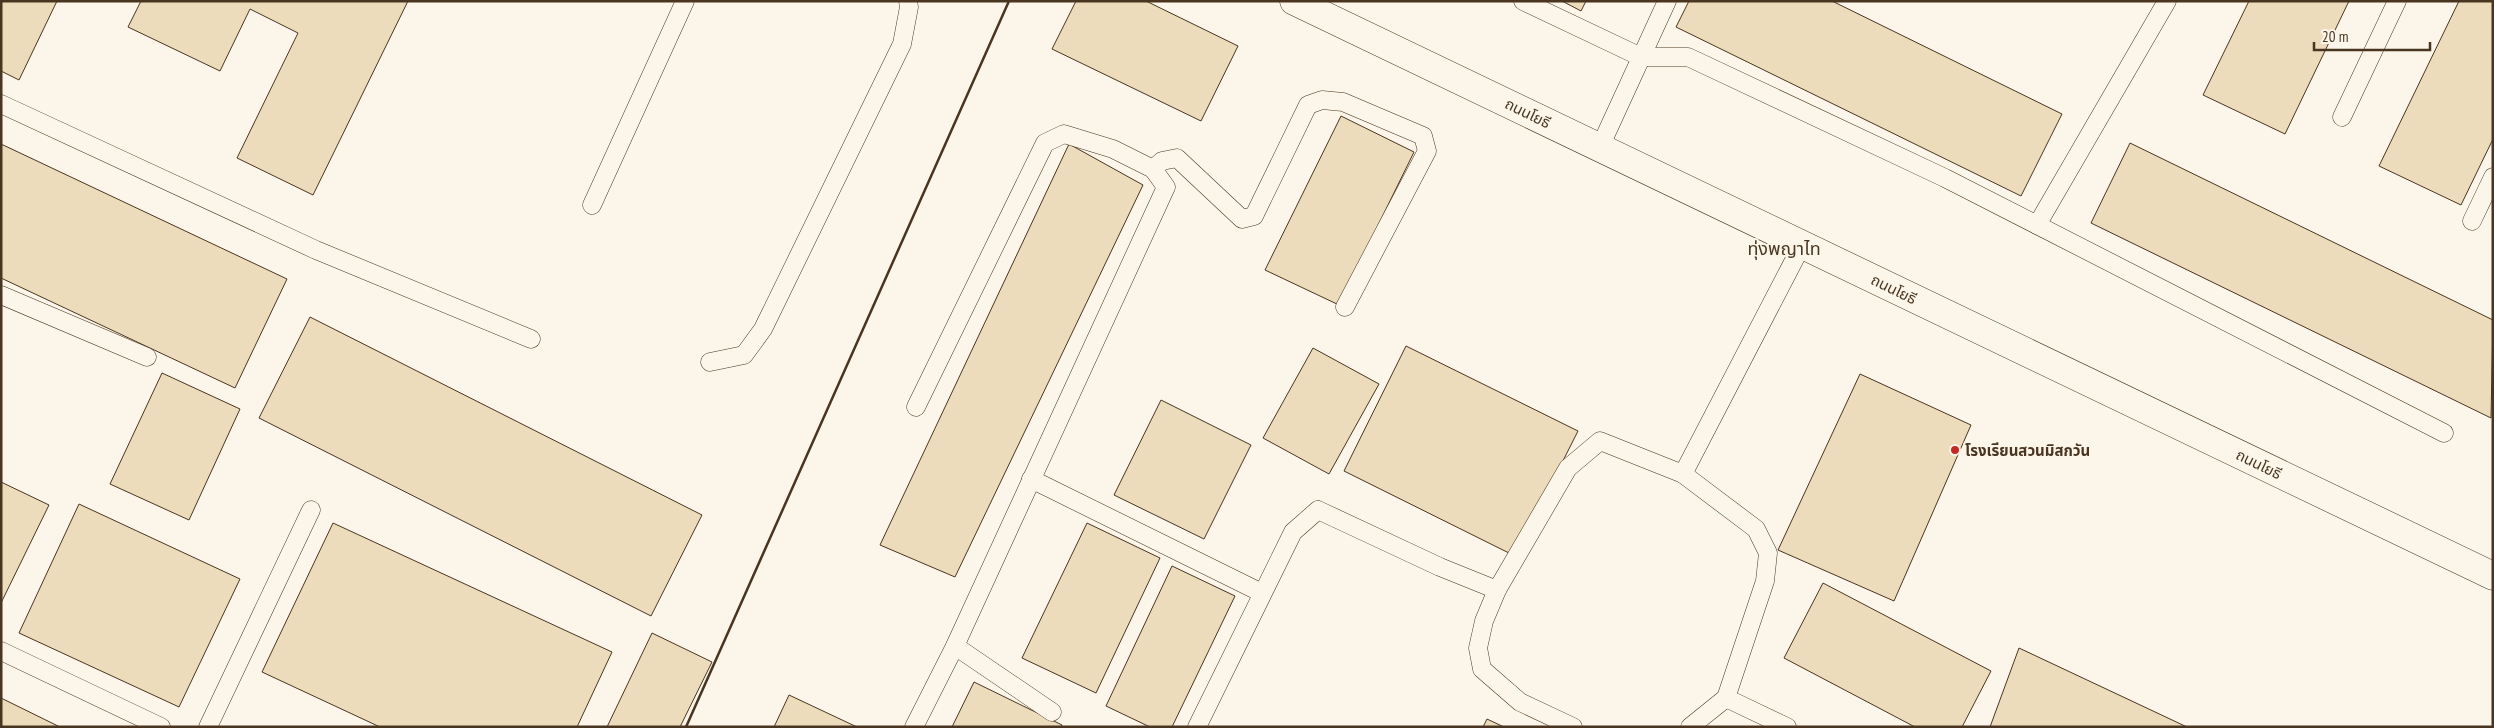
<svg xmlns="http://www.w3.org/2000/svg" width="2494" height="728" viewBox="0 0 2494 728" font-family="'PT Sans Narrow','Noto Sans Thai',sans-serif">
<rect width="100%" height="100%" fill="#fbf6e9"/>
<g fill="#ecdcbc" stroke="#4a3520">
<polygon points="1,1 57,1 19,80 1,71"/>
<polygon points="141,1 408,1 313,195 237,158 298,33 250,9 220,71 128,27"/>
<polygon points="1076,1 1146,1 1238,46 1201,121 1052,49"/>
<polygon points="1562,1 1586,1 1581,11"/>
<polygon points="1689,1 1832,1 2062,114 2021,196 1676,27"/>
<polygon points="2249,1 2349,1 2285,134 2203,95"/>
<polygon points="2459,1 2493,1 2493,139 2461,205 2379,166"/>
<polygon points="1341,116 1414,152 1339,305 1265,270"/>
<polygon points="2130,143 2493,320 2491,418 2091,223"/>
<polygon points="1,144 287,279 235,388 1,278"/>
<polygon points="1069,144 1143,185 955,577 880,545"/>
<polygon points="310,317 702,515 651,616 259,418"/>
<polygon points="1406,346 1578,431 1515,556 1344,471"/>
<polygon points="1313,348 1379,384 1329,474 1263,438"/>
<polygon points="162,373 240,409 189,520 110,484"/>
<polygon points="1860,374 1971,425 1894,601 1778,550"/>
<polygon points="1161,400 1251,445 1204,539 1114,495"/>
<polygon points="1,482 49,505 1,603"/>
<polygon points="79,504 240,579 179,707 19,633"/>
<polygon points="333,523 612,652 577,727 380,727 262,672"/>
<polygon points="1087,523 1160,558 1096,693 1022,658"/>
<polygon points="1172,566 1235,596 1172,727 1150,727 1106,706"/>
<polygon points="1823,583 1991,671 1962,727 1915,727 1784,658"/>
<polygon points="652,633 712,662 680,727 607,727"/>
<polygon points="2019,648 2187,727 1990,727"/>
<polygon points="974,682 1062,725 1061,727 952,727"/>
<polygon points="789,695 857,727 774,727"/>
<polygon points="1,698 60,727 1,727"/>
<polygon points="1487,719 1504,727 1483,727"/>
</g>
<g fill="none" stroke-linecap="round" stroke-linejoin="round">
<g stroke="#4a3520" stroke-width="19">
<g id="service">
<polyline points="1523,1 1641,57 1688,57 1945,178 2444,433"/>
<polyline points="1,104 316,250 531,339"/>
<polyline points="2342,117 2397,1"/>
<polyline points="1600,147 1667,1"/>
<polyline points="1153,169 1162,161 1177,158 1242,219 1254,216 1308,105 1322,100 1343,102 1423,136 1427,151 1345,307"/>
<polyline points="592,205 685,1"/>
<polyline points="2472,221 2493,177"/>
<polyline points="2037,225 2167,1"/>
<polyline points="1,295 147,357"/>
<polyline points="710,362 744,355 763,329 902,44 909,7 908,1"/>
<polyline points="1683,474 1802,245"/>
<polyline points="1031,479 1262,593"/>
<polyline points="1497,590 1484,621 1478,648 1482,669 1520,702 1573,727"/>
<polyline points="955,646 1052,712"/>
<polyline points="1,651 161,727"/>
<polyline points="208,727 311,510"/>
<polyline points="914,727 955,646 1166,187 1153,169 1113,149 1064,134 1045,143 916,407"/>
<polyline points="1197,727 1293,532 1318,510 1440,567 1497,590 1568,468 1600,441 1683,474 1756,529 1768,553 1765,581 1726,698 1787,727"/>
<polyline points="1690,727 1726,698"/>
</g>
</g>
<g stroke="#4a3520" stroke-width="29">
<polyline id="tertiary" points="1294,1 2493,576"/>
</g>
<use href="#service" stroke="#fbf6e9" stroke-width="18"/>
<use href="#tertiary" stroke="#fbf6e9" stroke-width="28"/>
<polyline stroke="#4a3520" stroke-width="2.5" points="686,727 1009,1"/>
</g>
<circle fill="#c62828" stroke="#fbf6e9" stroke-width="2" cx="1955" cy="450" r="5"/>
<g text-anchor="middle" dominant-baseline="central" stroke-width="4" stroke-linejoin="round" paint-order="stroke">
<g font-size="15" fill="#4a3520" stroke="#fbf6e9">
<text transform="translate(1528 113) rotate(26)">ถนนโยธี</text>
<text transform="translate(1894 289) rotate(26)">ถนนโยธี</text>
<text transform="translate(2259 464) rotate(26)">ถนนโยธี</text>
</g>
<g font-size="15" font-weight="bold" fill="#4a3520" stroke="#fbf6e9" text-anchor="start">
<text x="1965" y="450">โรงเรียนสวนมิสกวัน</text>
</g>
<g font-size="18" fill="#4a3520" stroke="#fbf6e9">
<text x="1784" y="248">ทุ่งพญาไท</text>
</g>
</g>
<rect width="2494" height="728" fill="none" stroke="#4a3520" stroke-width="5"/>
<path d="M2314 42v8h116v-8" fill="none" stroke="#4a3520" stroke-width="2.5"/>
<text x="2322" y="42" font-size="15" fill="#4a3520" stroke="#fbf6e9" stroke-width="4" paint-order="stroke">20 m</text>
</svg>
